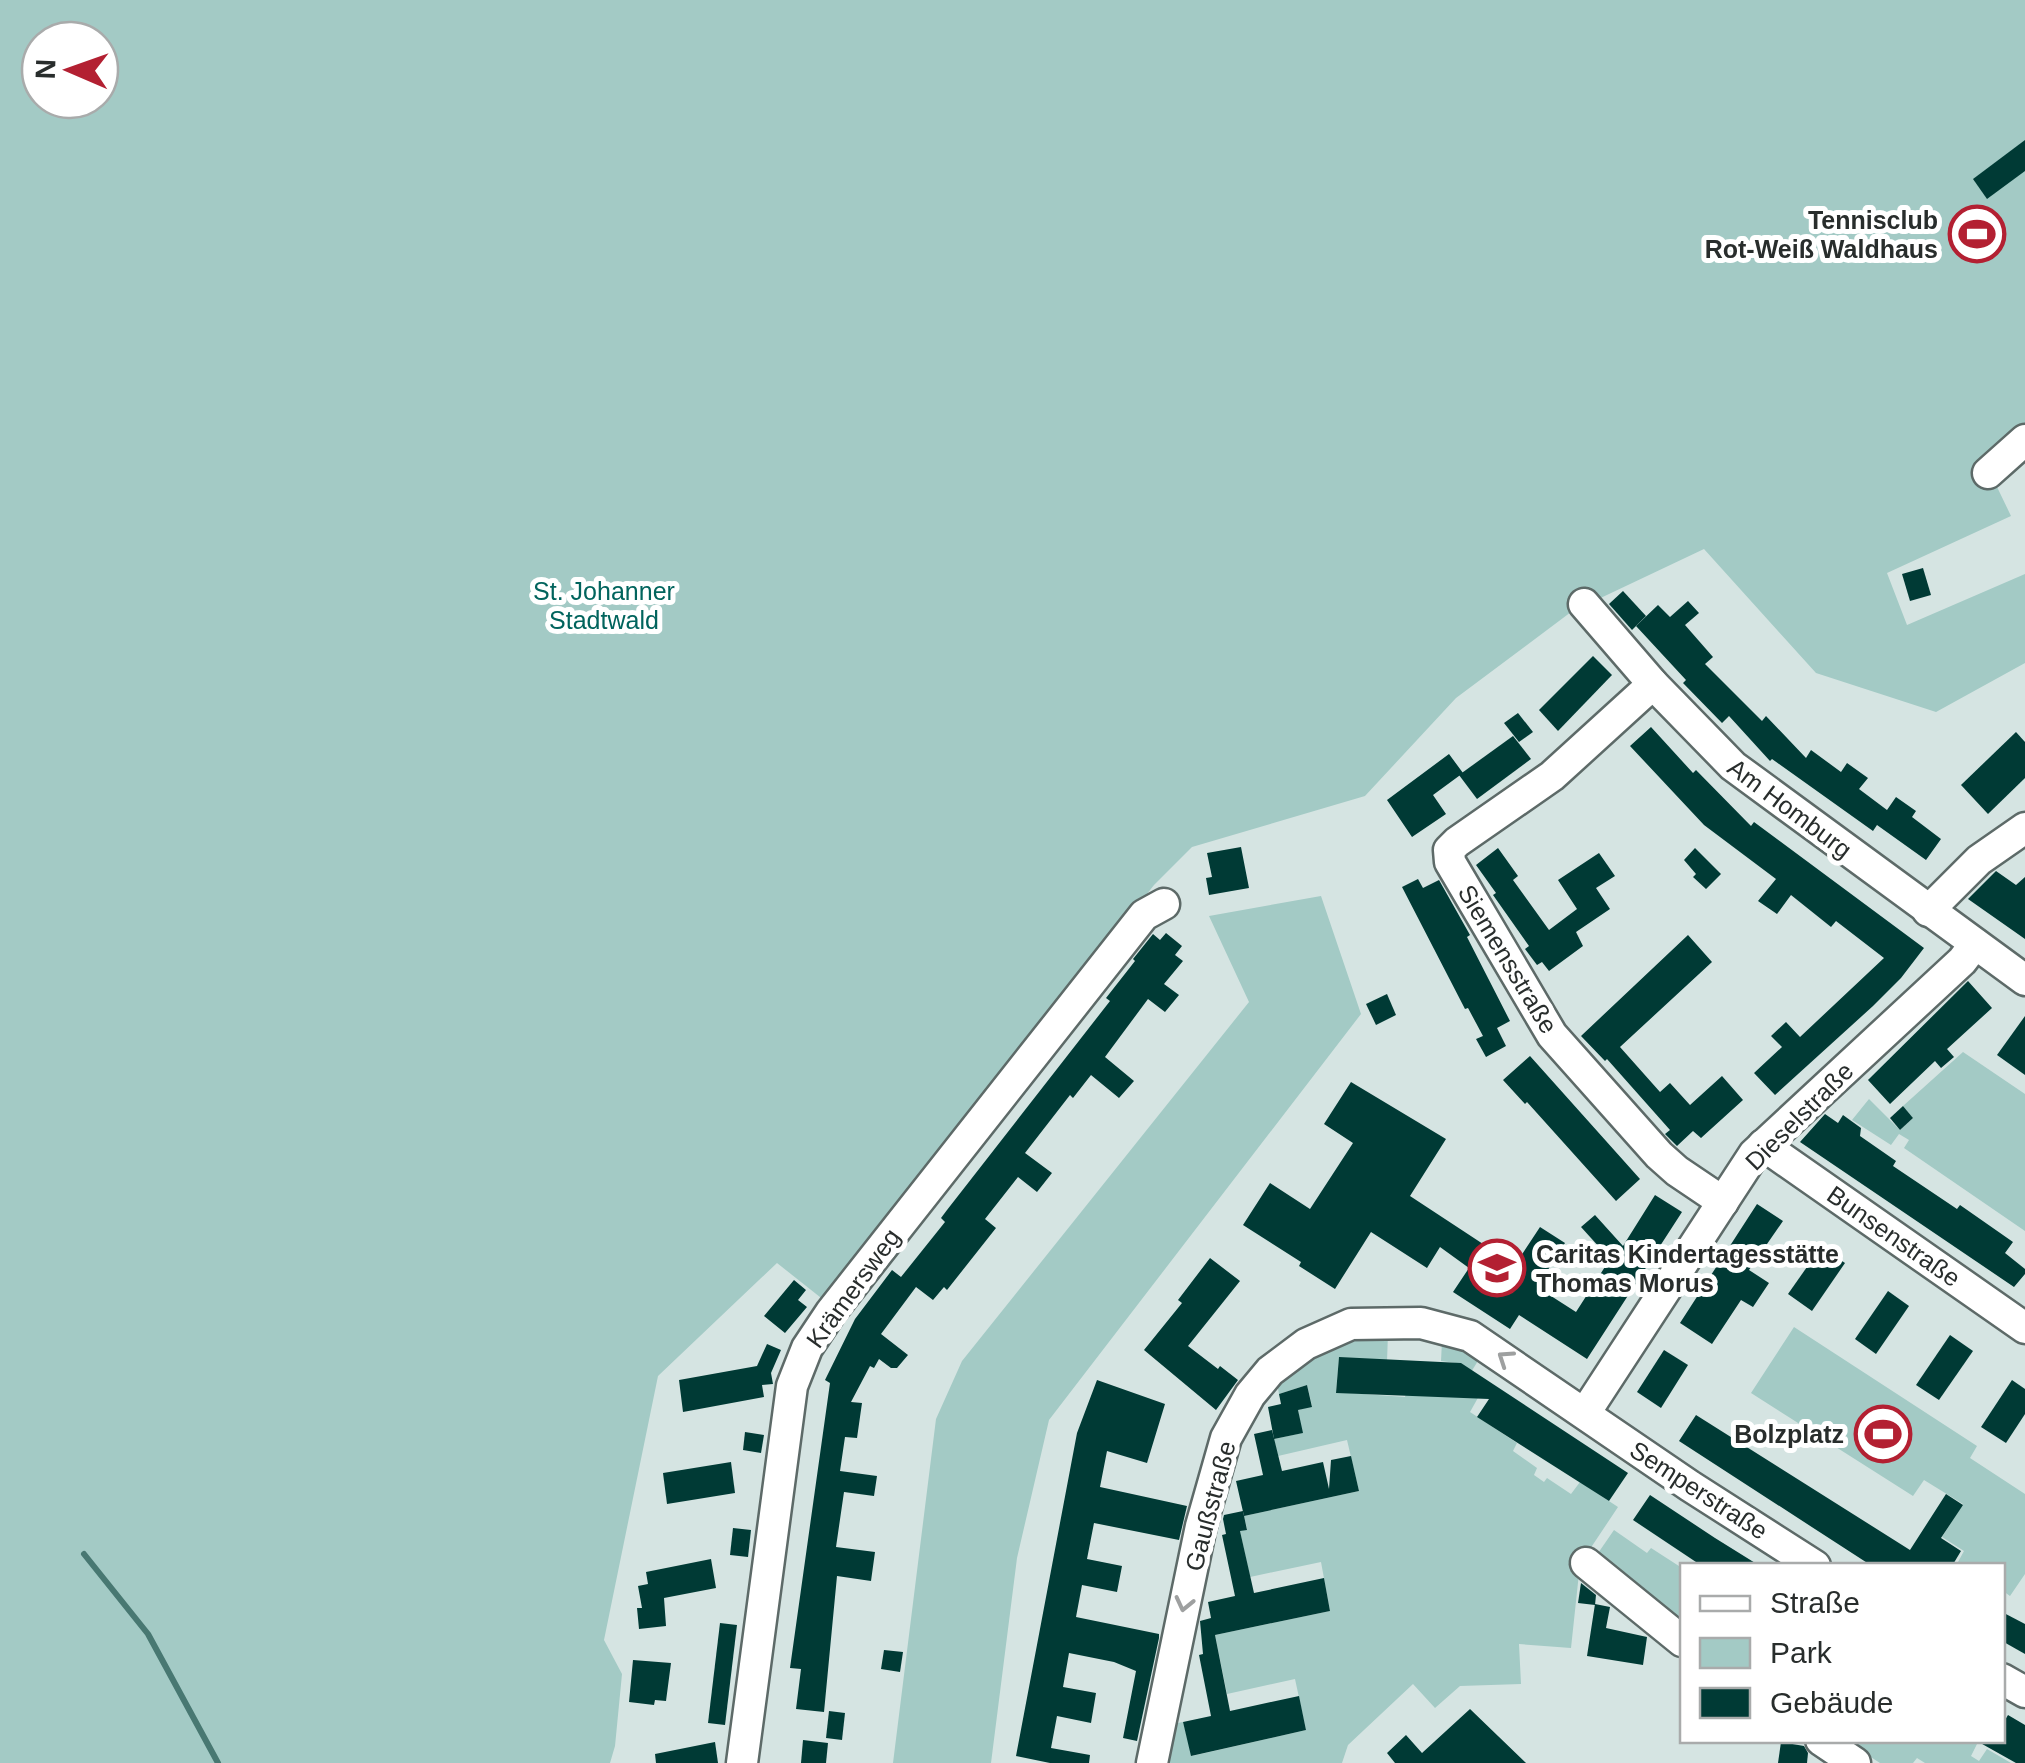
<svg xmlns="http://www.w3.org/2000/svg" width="2025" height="1763" viewBox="0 0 2025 1763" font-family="Helvetica,sans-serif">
<rect width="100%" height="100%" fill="#d5e4e2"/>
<g fill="#a3cac5" fill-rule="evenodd">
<path d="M0 0H2025V426L1985 462 2011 516 1887 573 1907 625 2025 574V663L1936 712 1816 673 1704 549 1571 612 1456 698 1365 796 1192 847 1154 885 825 1301 777 1263 658 1376 604 1640 622 1674 615 1746 610 1763H0ZM40 40H100V100H40Z"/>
<polygon points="1321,896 1361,1014 1049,1420 1017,1558 991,1763 893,1763 936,1419 962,1361 1249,1002 1209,916"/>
<polygon points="1963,1052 2025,1094 2025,1231 1904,1148 1909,1140 1899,1134 1891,1145 1852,1120 1869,1099 1900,1130 1913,1118 1903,1106"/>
<polygon points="1794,1327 1977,1446 1970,1458 2025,1494 2025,1574 2010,1596 2003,1591 2002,1566 1964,1565 1958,1562 1964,1551 1942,1537 1963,1504 1924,1480 1913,1496 1751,1393"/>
<path d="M1388 1334 1387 1361 1339 1358 1336 1392 1405 1397 1406 1393 1454 1396 1456 1363 1441 1361 1442 1341 1481 1356 1463 1385 1479 1396 1470 1412 1517 1443 1513 1451 1537 1468 1534 1475 1544 1482 1547 1478 1571 1494 1580 1482 1618 1507 1580 1564 1571 1648 1519 1644 1521 1684 1460 1686 1435 1708 1413 1684 1348 1745 1342 1763H1163L1172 1724 1183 1722 1192 1756 1306 1730 1295 1679 1227 1694 1215 1635 1330 1611 1321 1562 1250 1577 1240 1531 1247 1529 1244 1516 1359 1491 1347 1440 1278 1456 1274 1439 1302 1433 1298 1410 1312 1406 1307 1385 1279 1394 1277 1383C1318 1353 1336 1341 1388 1334Z"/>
<polygon points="1614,1530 1647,1553 1651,1548 1682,1568 1682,1627 1594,1559"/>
<polygon points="1846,1741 1971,1741 1977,1744 1971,1756 1979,1761 1987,1749 2011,1763 1925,1763 1917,1758 1913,1763 1880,1763"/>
</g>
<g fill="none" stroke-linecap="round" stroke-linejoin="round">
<polyline stroke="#487872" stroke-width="6" points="84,1554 148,1634 218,1763"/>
</g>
<g fill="#003a35">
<polygon points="2025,140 2025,171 1987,199 1973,179"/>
<polygon points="1923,568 1931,595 1910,601 1902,574"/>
<polygon points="1623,591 1646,616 1632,630 1609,604"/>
<polygon points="1688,601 1699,613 1685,625 1713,657 1705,664 1762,721 1766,716 1806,758 1811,750 1841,772 1847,763 1868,778 1859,789 1887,810 1896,797 1916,811 1912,817 1941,839 1926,860 1877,825 1873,831 1772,759 1770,761 1729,716 1722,723 1683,683 1686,680 1636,626 1658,605 1670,617"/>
<polygon points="1593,656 1612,675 1558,731 1539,710"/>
<polygon points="1518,713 1533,732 1519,742 1504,723"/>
<polygon points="1651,727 1693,773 1696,770 1751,826 1754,822 1924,948 1901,978 1873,1006 1775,1095 1754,1073 1782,1047 1771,1036 1786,1022 1800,1037 1884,958 1836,921 1831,927 1791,895 1777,914 1758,901 1776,879 1704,825 1630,746"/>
<polygon points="2016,732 2025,742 2025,778 1988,814 1961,785"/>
<polygon points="1513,736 1531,759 1477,799 1459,775"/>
<polygon points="1449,754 1463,773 1433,795 1446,814 1412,837 1387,800"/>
<polygon points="1241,847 1249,888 1209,895 1206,878 1212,877 1207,853"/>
<polygon points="1498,848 1518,876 1513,880 1549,930 1577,909 1558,880 1599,853 1615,876 1596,888 1610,909 1576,932 1583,946 1549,971 1542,962 1537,965 1525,949 1529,946 1493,895 1496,893 1476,865"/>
<polygon points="1695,848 1721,874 1706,889 1693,877 1696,874 1684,860"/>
<polygon points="1996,871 2016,885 2025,877 2025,939 1968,899"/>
<polygon points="1418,879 1423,888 1439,880 1470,935 1467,937 1510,1021 1497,1028 1506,1046 1486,1057 1476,1039 1483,1036 1468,1008 1465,1009 1402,887"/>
<polygon points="1166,933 1182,946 1175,955 1183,961 1164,984 1179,995 1165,1012 1148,999 1105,1057 1134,1081 1119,1098 1091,1075 1073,1098 1070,1095 1025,1153 1052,1173 1037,1192 1018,1177 985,1219 996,1228 947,1290 944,1287 933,1300 916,1287 881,1334 908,1355 897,1368 891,1368 879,1359 874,1368 870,1366 851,1402 862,1403 857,1438 845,1437 840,1471 877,1476 874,1496 844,1492 836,1547 875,1552 871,1581 837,1576 824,1712 796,1709 801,1669 790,1668 830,1383 825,1380 855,1319 892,1270 901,1277 945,1222 941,1218 947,1210 1110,1001 1106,998 1135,961 1133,959 1153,934 1160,940"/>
<polygon points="1688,935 1712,962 1620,1047 1660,1092 1670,1083 1690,1105 1722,1076 1743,1100 1701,1138 1693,1131 1677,1146 1665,1134 1670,1130 1607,1059 1605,1061 1581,1036"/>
<polygon points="1968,981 1992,1008 1947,1049 1954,1057 1941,1068 1935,1061 1890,1104 1868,1080"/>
<polygon points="1387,994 1396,1015 1376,1025 1366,1004"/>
<polygon points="2025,1016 2025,1075 1997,1055"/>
<polygon points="1530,1056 1640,1179 1616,1201 1527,1102 1525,1104 1503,1080"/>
<polygon points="1351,1082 1446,1139 1410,1196 1515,1265 1540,1227 1565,1243 1537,1287 1576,1312 1610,1259 1581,1227 1595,1215 1623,1246 1655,1195 1682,1212 1587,1359 1519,1315 1510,1329 1453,1292 1469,1268 1440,1247 1427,1268 1371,1232 1335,1289 1299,1266 1301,1262 1243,1225 1270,1183 1310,1209 1353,1143 1324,1124"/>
<polygon points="1903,1106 1913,1118 1900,1130 1890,1118"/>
<polygon points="1825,1114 1838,1123 1843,1115 1861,1128 1860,1136 1896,1161 1893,1166 1957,1209 1960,1205 2013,1242 2005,1253 2025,1269 2025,1274 2014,1287 1800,1142"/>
<polygon points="1757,1204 1783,1221 1749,1270 1769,1283 1753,1307 1741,1300 1712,1344 1680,1323"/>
<polygon points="1821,1247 1845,1263 1812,1311 1788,1294"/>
<polygon points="1210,1258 1240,1281 1188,1346 1218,1369 1220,1366 1238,1380 1216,1410 1144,1350 1182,1303 1178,1300"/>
<polygon points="794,1280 806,1290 798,1300 807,1307 785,1333 764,1316"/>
<polygon points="1888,1291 1909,1306 1876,1354 1855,1339"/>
<polygon points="1950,1335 1973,1351 1939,1400 1916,1385"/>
<polygon points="767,1344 781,1350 771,1373 773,1384 762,1385 764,1397 683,1412 679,1380 757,1366"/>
<polygon points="1664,1350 1688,1365 1661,1408 1637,1392"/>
<polygon points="1339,1357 1461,1363 1628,1473 1609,1501 1477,1417 1489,1399 1336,1393"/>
<polygon points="1097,1380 1165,1404 1147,1463 1107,1451 1100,1487 1187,1506 1179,1540 1094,1523 1087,1559 1122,1566 1117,1592 1082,1585 1076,1617 1159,1634 1159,1638 1137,1741 1123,1738 1136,1671 1114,1662 1069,1653 1063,1687 1096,1693 1091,1723 1057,1716 1051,1748 1090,1755 1089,1763 1050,1763 1016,1756 1077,1433"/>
<polygon points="2012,1380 2025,1389 2025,1414 2006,1443 1981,1427"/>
<polygon points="1307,1385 1312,1407 1298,1410 1303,1433 1274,1439 1268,1407 1281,1404 1279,1394"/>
<polygon points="1696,1415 1910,1550 1946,1494 1963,1505 1941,1538 1961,1551 1952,1566 1872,1566 1679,1441"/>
<polygon points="1272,1430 1282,1471 1323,1462 1329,1489 1331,1460 1351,1456 1359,1491 1244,1516 1236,1481 1263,1475 1254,1434"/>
<polygon points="745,1432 764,1435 761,1453 743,1450"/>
<polygon points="731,1462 735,1493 667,1504 663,1473"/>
<polygon points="1650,1495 1715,1538 1760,1566 1702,1566 1633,1520"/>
<polygon points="1243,1511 1247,1530 1240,1531 1254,1593 1324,1578 1330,1611 1215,1635 1230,1711 1299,1696 1306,1730 1191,1756 1183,1722 1211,1716 1199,1655 1203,1654 1200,1621 1211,1618 1208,1602 1235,1596 1222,1535 1238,1531 1226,1534 1223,1519 1224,1515"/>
<polygon points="733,1528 751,1530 748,1557 730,1555"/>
<polygon points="711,1559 716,1588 664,1598 666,1626 639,1629 637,1608 642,1608 638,1586 648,1584 646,1572"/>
<polygon points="1581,1583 1596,1595 1595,1605 1578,1603"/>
<polygon points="1595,1604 1610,1607 1606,1628 1647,1637 1643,1665 1587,1656"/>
<polygon points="2002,1612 2025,1624 2025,1654 2002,1641"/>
<polygon points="720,1623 737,1625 725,1725 708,1723"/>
<polygon points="884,1650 903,1652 900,1672 881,1669"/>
<polygon points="633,1660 671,1663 666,1701 655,1700 654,1705 629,1702"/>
<polygon points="1470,1709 1526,1763 1395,1763 1387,1753 1406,1735 1422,1753"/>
<polygon points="829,1711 845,1713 842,1740 826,1738"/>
<polygon points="2008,1715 2025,1725 2025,1763 2016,1763 1975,1740 2002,1740 2002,1725"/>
<polygon points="803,1740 828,1743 826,1763 801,1763"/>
<polygon points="715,1742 718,1763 656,1763 655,1754"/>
<polygon points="1781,1742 1804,1746 1808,1753 1807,1763 1778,1763"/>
</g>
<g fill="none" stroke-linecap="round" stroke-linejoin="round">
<g stroke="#5d6a68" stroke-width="35">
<g id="minor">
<polyline points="1988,473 2025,440"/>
<polyline points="1584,604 1653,684 1733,766 2025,980"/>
<polyline points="1653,684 1552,776 1457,842 1449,850 1450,862 1552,1035 1659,1155 1677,1171 1723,1202"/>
<polyline points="1928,911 1979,860 2025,828"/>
<polyline points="1763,1145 2025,1328"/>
<polyline points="1585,1413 1754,1154 1962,961 1975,944"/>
<polyline points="1586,1563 1682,1641"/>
<polyline points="2002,1679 2025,1692"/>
<polyline points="1821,1740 1855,1763"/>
<polyline points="742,1763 792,1386 807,1348 831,1312 1144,915 1164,904"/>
<polyline points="1152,1763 1201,1526 1226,1438 1250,1395 1270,1371 1306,1344 1351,1324 1421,1323 1470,1336 1690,1486 1815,1566"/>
</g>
</g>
<use href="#minor" stroke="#fff" stroke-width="30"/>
</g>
<defs><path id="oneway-chevron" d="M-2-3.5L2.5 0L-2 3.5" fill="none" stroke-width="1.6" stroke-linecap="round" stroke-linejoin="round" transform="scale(2.5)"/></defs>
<g stroke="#9ea0a0">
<use href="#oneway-chevron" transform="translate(1505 1358) rotate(-146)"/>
<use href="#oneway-chevron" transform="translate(1184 1604) rotate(103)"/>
</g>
<defs>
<g id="stadium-ring" transform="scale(2.875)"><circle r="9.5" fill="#fff" stroke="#b32032" stroke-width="1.5"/><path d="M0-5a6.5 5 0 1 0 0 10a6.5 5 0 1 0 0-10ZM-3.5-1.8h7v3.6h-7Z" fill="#b32032"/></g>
<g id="school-ring" transform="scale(2.875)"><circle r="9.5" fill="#fff" stroke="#b32032" stroke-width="1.5"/><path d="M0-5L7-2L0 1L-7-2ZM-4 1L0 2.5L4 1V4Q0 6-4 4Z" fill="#b32032"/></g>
</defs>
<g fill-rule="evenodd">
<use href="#stadium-ring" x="1977" y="234"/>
<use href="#school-ring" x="1497" y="1268"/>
<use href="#stadium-ring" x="1883" y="1434"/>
</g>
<g text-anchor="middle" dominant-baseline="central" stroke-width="10" stroke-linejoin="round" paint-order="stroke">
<g font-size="25" font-weight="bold" fill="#282d2c" stroke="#fff" text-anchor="end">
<text x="1938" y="220">Tennisclub<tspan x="1938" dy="29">Rot-Weiß Waldhaus</tspan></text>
<text x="1536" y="1254" text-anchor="start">Caritas Kindertagesstätte<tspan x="1536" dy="29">Thomas Morus</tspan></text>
<text x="1844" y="1434">Bolzplatz</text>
</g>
<g font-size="25" fill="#01645d" stroke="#fff">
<text x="604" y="591">St. Johanner<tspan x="604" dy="29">Stadtwald</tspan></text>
</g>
<g font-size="25" fill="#282d2c" stroke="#fff">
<text transform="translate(1790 808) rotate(37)">Am Homburg</text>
<text transform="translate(1508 959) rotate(59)">Siemensstraße</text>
<text transform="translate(1799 1116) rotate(-45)">Dieselstraße</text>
<text transform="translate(1894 1236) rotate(35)">Bunsenstraße</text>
<text transform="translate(853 1288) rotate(-54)">Krämersweg</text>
<text transform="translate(1699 1490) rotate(33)">Semperstraße</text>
<text transform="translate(1210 1506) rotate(-75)">Gaußstraße</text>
</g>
</g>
<rect x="1680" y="1563" width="325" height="180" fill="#ffffff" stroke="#a9abab" stroke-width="2.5"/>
<rect x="1700" y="1596" width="50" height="15" fill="#ffffff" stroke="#a9abab" stroke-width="2.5"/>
<text x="1770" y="1613" font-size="30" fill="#282d2c">Straße</text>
<rect x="1700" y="1638" width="50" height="30" fill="#a3cac5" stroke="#a9abab" stroke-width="2.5"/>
<text x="1770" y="1663" font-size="30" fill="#282d2c">Park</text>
<rect x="1700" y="1688" width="50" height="30" fill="#003a35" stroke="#a9abab" stroke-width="2.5"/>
<text x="1770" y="1713" font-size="30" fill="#282d2c">Gebäude</text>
<g transform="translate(70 70) rotate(272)"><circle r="48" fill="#ffffff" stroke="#a9abab" stroke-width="2.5"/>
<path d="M0-8L18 38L0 25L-18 38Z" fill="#b32032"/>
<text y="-15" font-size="28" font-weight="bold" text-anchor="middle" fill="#282d2c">N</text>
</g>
</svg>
